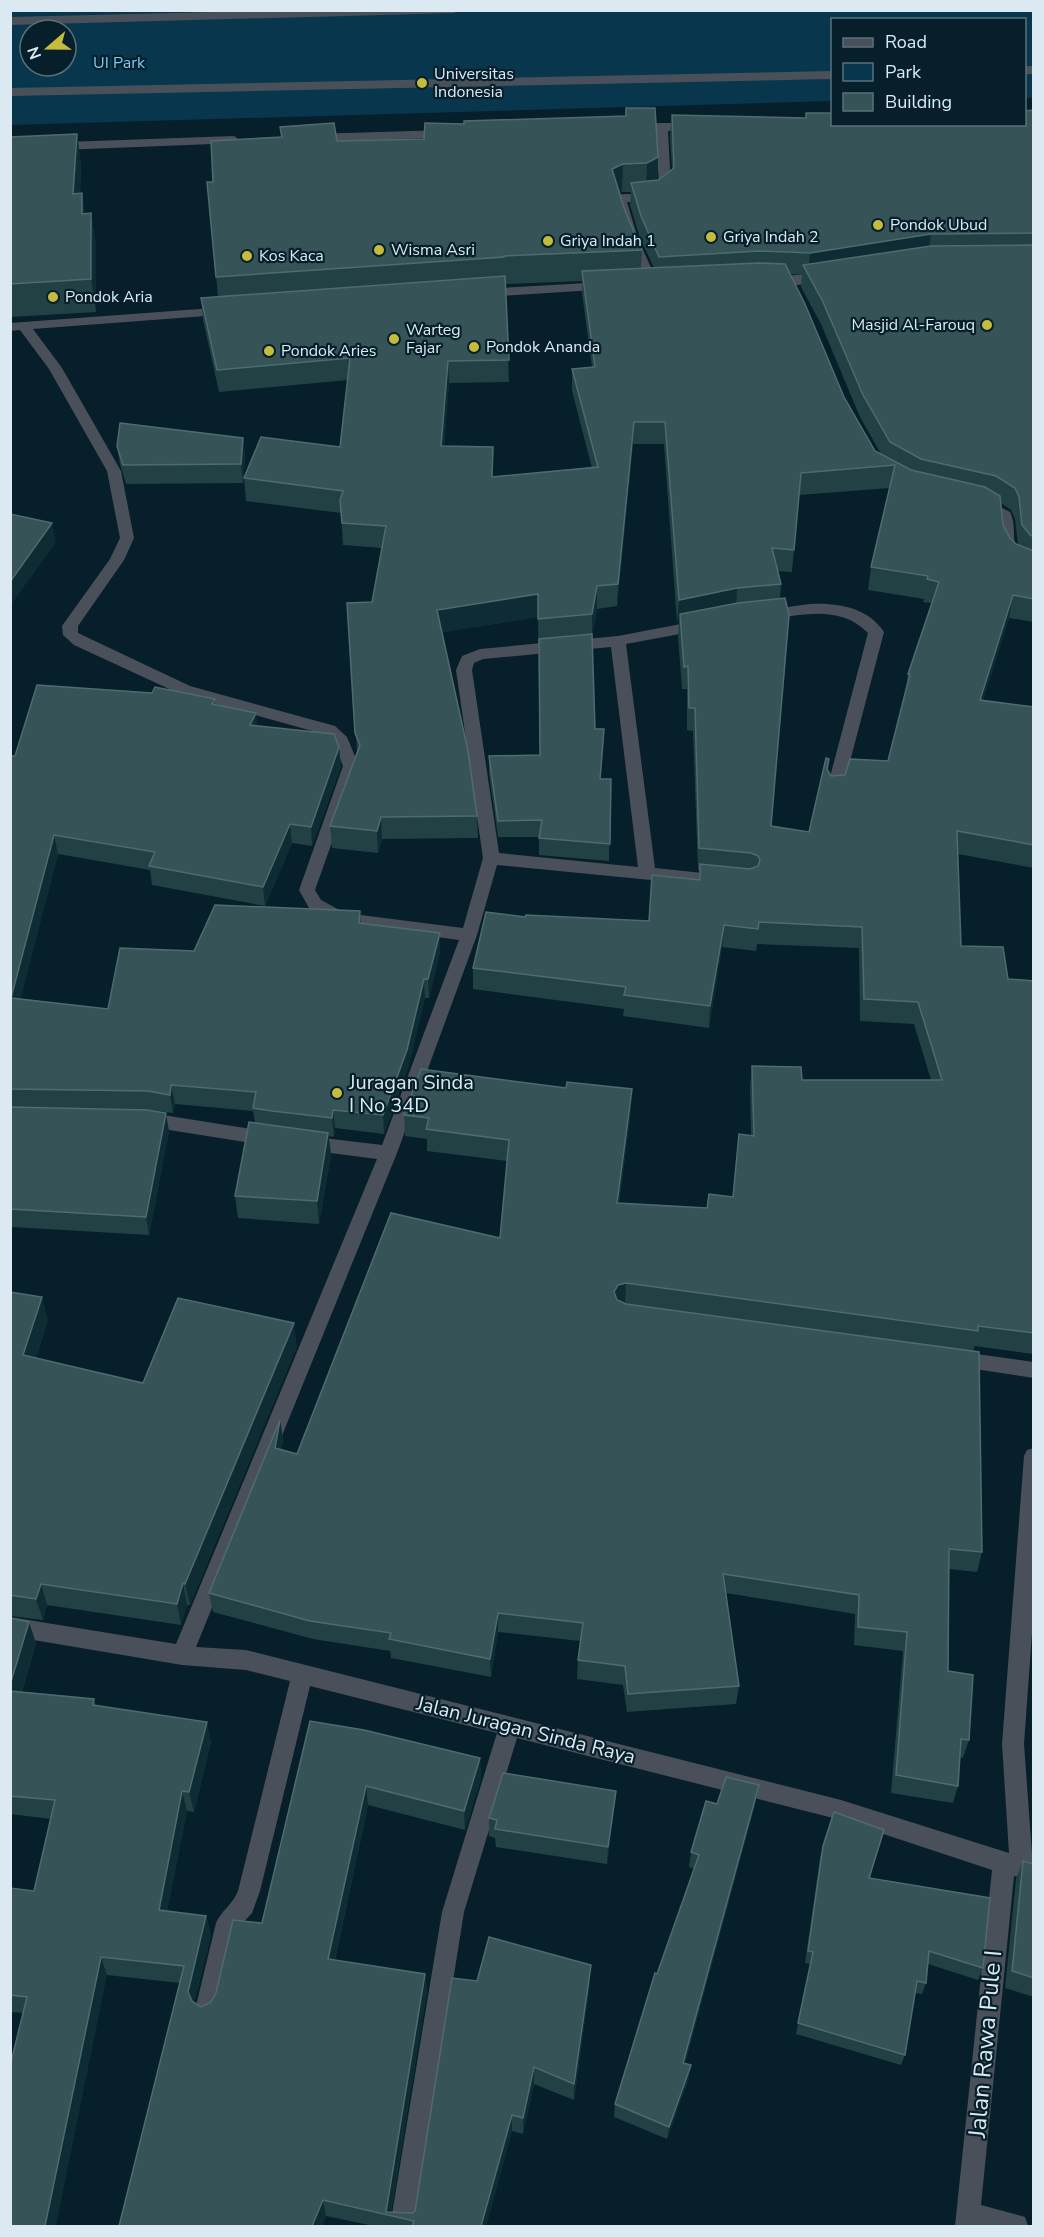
<svg xmlns="http://www.w3.org/2000/svg" width="1044" height="2237" viewBox="0 0 1044 2237" font-family="'Nunito Sans',sans-serif">
<rect width="100%" height="100%" fill="#061f2b"/>
<path fill="#08374d" fill-rule="evenodd" d="M10 11H1033V98H1025L1024 20H832V101L11 125ZM30 30H66V66H30Z"/>
<g fill="none" stroke-linecap="round" stroke-linejoin="round">
<g fill="#4a5059" fill-rule="evenodd">
<polygon points="292,10 459,10 454,13 10,25 10,17"/>
<rect x="1024" y="66" width="10" height="8"/>
<polygon points="832,71 832,79 10,96 10,88"/>
<path d="M662 123H695L701 127 695 131H668L671 188C660 203 644 204 627 202L638 239 659 285 652 289 645 285 626 239 613 198C624 188 643 202 659 187L656 131 633 132 627 128 633 124Z"/>
<polygon points="446,130 450,131 452,134 450,137 312,142 306,138 312,134"/>
<polygon points="234,136 240,140 238,143 10,152 10,144"/>
<path d="M826 274 831 275 833 278 831 281C817 284 773 289 763 280L770 276Z"/>
<polygon points="605,282 612,286 610,289 482,297 475,293 482,289"/>
<path d="M227 307 234 311 232 314 33 329 62 368 121 471 134 538 124 560 78 626V633L190 686 335 726 347 737 359 766 315 890 321 900 345 913 463 928 483 858 456 670 462 656 480 649 618 636 702 620 707 621 710 625 707 629 626 644 655 868 722 875 728 877 730 881 728 885 722 887 497 865 477 935 397 1153 196 1647 246 1650 841 1800 1009 1853 1002 1744 1024 1456 1027 1450 1034 1448V1605L1024 1744 1034 1881 1014 1876 981 2205 1025 2217 1028 2226H955L992 1870 841 1820 517 1738 464 1912 414 2226H390L442 1912 497 1733 310 1686 260 1891 252 1913 237 1929 219 2010 215 2018 207 2022 199 2018 195 2010 216 1923C221 1911 233 1904 238 1891L290 1681 246 1670 182 1665 10 1636V1617L176 1644 377 1159 307 1150 301 1148 298 1143 301 1138 307 1136 382 1145 459 940 335 923 309 908 299 890 343 766 334 744 323 734 180 694 74 645 63 635 62 626 110 559 120 538 107 471 49 369 20 330 10 331V323ZM611 647 638 867 499 853 472 670 474 663 483 659Z"/>
<path d="M981 497 1010 512C1020 532 1004 554 1034 563V573C997 563 1002 550 998 517L976 505 974 502Z"/>
<path d="M810 604C838 603 867 607 884 632L842 792 840 796H828L826 792 868 633C840 604 801 615 765 620L757 615 765 610Z"/>
<polygon points="144,1112 271,1132 277,1134 280,1139 277,1144 271,1146 144,1126 138,1124 135,1119 138,1114"/>
<polygon points="955,1351 1034,1362 1034,1378 948,1365 945,1359 948,1353"/>
</g>
</g>
<g fill="#224145" fill-rule="evenodd">
<path d="M626 108 658 157 657 180 672 169 670 136 672 115 806 118V113L832 124 1034 110V622L1009 618 983 700 1034 707V868L958 854 961 946 1008 979 1034 981V1351L1033 1354 975 1346 973 1351 982 1552 977 1572 949 1569 948 1671 969 1740 963 1758 960 1757 958 1786 953 1803 891 1793 903 1651 854 1645 855 1614 726 1593 739 1686 736 1704 627 1712 623 1685 577 1679 578 1660 580 1641 498 1632 491 1677 391 1658 390 1651 313 1639 213 1612 209 1593 280 1420 283 1440 281 1450 297 1454 500 1238 507 1161 427 1151V1139L405 1136 404 1115 631 1110 619 1203 707 1208 733 1197 751 1135 750 1087 752 1066 802 1080H931L914 1024 860 1021 859 948 757 944 756 951 722 947 709 1028 623 1016 624 1009 473 989V968L525 917 649 921 699 880V870H698L693 731 687 730V689H682L678 636 679 622H677L664 444H633L617 606 597 609 592 636 595 729H604L601 779H611L609 861 539 855V837H498L489 773V756L540 755 538 617 442 632 477 816 478 838 382 839 378 853 332 848 330 826 357 752 347 603 372 602 382 548 343 545 341 513 246 501 244 478 340 447 348 380 219 392 203 320 201 298 218 297 207 182H213L281 137 280 127 337 141 424 139 464 124 625 116ZM622 192H631L630 205 640 238 654 268 641 269 642 250 625 211 619 193ZM790 274 802 275 801 287 821 324 860 417 881 454 875 451 844 397ZM582 281V293L592 367 572 369V391L592 468 493 477 444 446 449 383 509 382 505 284ZM890 488 871 567 868 590 924 599 923 602 932 603 908 674 905 696 888 761 845 775 831 776 828 771 829 759 809 832 771 826 780 599 781 584 778 571 792 572 799 495ZM1001 503 1011 510 1015 519 1018 545 1010 538 1003 525Z"/>
<polygon points="77,134 81,166 80,193 85,214 91,213 96,246 96,312 10,317 10,137"/>
<polygon points="243,438 245,457 243,483 126,484 120,464 117,446"/>
<polygon points="215,699 215,705 256,713 257,726 341,766 312,846 292,843 265,906 152,885 150,870 58,854 20,999 108,1009 194,951 360,911 361,923 440,933 440,952 429,998 425,998 408,1068 384,1134 335,1128 334,1137 329,1136 331,1155 319,1224 238,1218 235,1196 255,1123 253,1111 175,1104 173,1113 151,1110 140,1110 169,1131 149,1235 12,1227 10,1222 10,756 15,756"/>
<polygon points="10,1292 48,1320 36,1358 143,1383 297,1346 190,1605 187,1605 181,1625 47,1605 43,1620 10,1616"/>
<polygon points="10,1618 36,1643 22,1692 94,1699 96,1706 211,1742 194,1812 187,1811 167,1911 206,1916 211,1935 194,2003 201,2007 211,2002 262,1923 310,1721 480,1758 481,1778 465,1830 368,1805 335,1960 425,1974 427,1991 391,2212 412,2213 415,2211 477,1981 590,1983 574,2100 534,2084 523,2134 512,2131 486,2226 374,2226 326,2216 322,2226 119,2226 180,1983 107,1975 23,2013 10,2012 10,1888 34,1891 51,1819 10,1814"/>
<polygon points="616,1791 614,1809 607,1864 496,1847 495,1838 489,1836 489,1818"/>
<polygon points="756,1801 685,2063 689,2078 667,2139 614,2117 615,2104 657,1974 694,1869 689,1867 691,1852 717,1804"/>
<polygon points="884,1830 870,1878 983,1968 978,1980 928,1964 926,1983 922,1994 915,1993 905,2055 901,2065 796,2034 810,1964 805,1963 820,1858 823,1846"/>
<polygon points="1023,1861 1034,1864 1034,1997 1005,1988 1016,1879"/>
</g>
<g fill="#0e2c33">
<polygon points="77,134 81,166 78,226 73,194"/>
<polygon points="658,157 657,186 646,191 647,163"/>
<polygon points="623,164 622,192 611,197 612,169"/>
<polygon points="82,193 87,226 82,214"/>
<polygon points="91,213 96,246 96,312 91,279"/>
<polygon points="931,234 928,256 808,275 810,253"/>
<polygon points="448,361 449,383 442,468 441,446"/>
<polygon points="634,422 633,444 617,606 618,584"/>
<polygon points="243,438 245,457 243,483 241,464"/>
<polygon points="52,523 56,542 10,606 10,582"/>
<polygon points="597,586 597,609 592,636 592,614"/>
<polygon points="737,588 736,611 680,614 679,622 677,622 679,600"/>
<polygon points="538,594 538,617 438,633 437,610"/>
<polygon points="1013,595 1009,618 976,722 980,700"/>
<polygon points="256,713 258,733 250,725"/>
<polygon points="604,729 604,746 599,795 600,779"/>
<polygon points="339,747 341,766 312,846 311,827"/>
<polygon points="381,817 382,839 378,853 377,831"/>
<polygon points="290,824 292,843 265,906 263,887"/>
<polygon points="54,835 58,854 16,1017 11,998"/>
<polygon points="724,925 722,947 709,1028 710,1006"/>
<polygon points="440,933 440,952 429,998 428,979"/>
<polygon points="424,979 425,998 408,1068 384,1134 383,1115"/>
<polygon points="171,1085 175,1104 173,1113 170,1095"/>
<polygon points="632,1089 631,1110 616,1224 617,1203"/>
<polygon points="333,1110 335,1128 334,1137 332,1118"/>
<polygon points="166,1113 169,1131 149,1235 146,1217"/>
<polygon points="328,1133 331,1155 319,1224 317,1201"/>
<polygon points="626,1283 625,1304 617,1306 614,1292 618,1285"/>
<polygon points="42,1297 48,1320 30,1377 23,1355"/>
<polygon points="294,1323 297,1346 190,1605 185,1584"/>
<polygon points="280,1420 283,1440 278,1468 275,1448"/>
<polygon points="183,1583 187,1605 181,1625 177,1604"/>
<polygon points="41,1584 47,1605 43,1620 36,1599"/>
<polygon points="498,1613 498,1632 491,1677 490,1659"/>
<polygon points="29,1622 36,1643 16,1711 10,1695 10,1685"/>
<polygon points="207,1722 211,1742 194,1812 189,1792"/>
<polygon points="480,1758 481,1778 465,1830 464,1811"/>
<polygon points="759,1785 756,1801 681,2076 683,2063"/>
<polygon points="366,1786 368,1805 331,1977 328,1959"/>
<polygon points="182,1791 187,1811 164,1928 159,1910"/>
<polygon points="616,1791 614,1809 607,1864 608,1847"/>
<polygon points="206,1916 211,1935 193,2009 188,1992"/>
<polygon points="101,1957 107,1975 56,2226 45,2226"/>
<polygon points="591,1965 590,1983 574,2100 574,2084"/>
<polygon points="425,1974 427,1991 390,2216 386,2212"/>
<polygon points="691,2065 689,2078 667,2139 669,2127"/>
<polygon points="534,2067 534,2084 523,2134 523,2118"/>
<polygon points="512,2115 512,2131 486,2226 481,2226"/>
<polygon points="323,2200 326,2216 322,2226 312,2226"/>
</g>
<g fill="#365358" stroke="#506b70" stroke-width="1.5">
<polygon points="626,108 655,108 658,157 647,163 623,164 612,169 625,211 642,250 504,256 504,257 216,277 207,182 213,182 211,141 282,137 280,127 334,123 337,141 424,139 425,123 464,124 464,121 626,116"/>
<polygon points="1034,110 1034,233 931,234 810,253 759,251 659,257 641,216 631,183 658,180 674,168 672,115 806,118 806,113 832,113 832,124 1024,124 1024,111"/>
<polygon points="77,134 73,194 82,193 82,214 91,213 91,279 10,284 10,137"/>
<polygon points="1034,245 1034,537 1030,535 1022,525 1019,497 1015,488 996,476 921,459 890,442 863,395 823,302 803,265 931,246"/>
<polygon points="759,263 785,264 805,304 844,397 875,451 911,470 985,487 1000,496 1003,525 1010,538 1016,544 1034,551 1034,599 1013,595 980,700 1034,707 1034,845 957,831 961,946 1003,947 1008,979 1034,981 1034,1333 978,1326 978,1331 626,1283 618,1285 614,1292 617,1300 626,1304 979,1352 982,1552 949,1549 948,1671 973,1675 969,1740 961,1739 958,1786 896,1775 907,1632 858,1627 859,1595 723,1574 739,1686 628,1694 625,1666 578,1660 583,1623 498,1613 490,1659 389,1639 391,1633 310,1621 209,1593 280,1420 275,1448 297,1454 391,1213 500,1238 509,1140 426,1129 429,1118 404,1115 421,1069 566,1088 567,1082 632,1089 617,1203 707,1208 709,1194 733,1197 739,1134 754,1136 752,1066 801,1067 802,1080 942,1080 918,1002 864,999 862,927 759,922 758,929 724,925 710,1006 624,995 626,987 473,968 486,912 525,917 526,915 649,921 652,875 700,880 700,864 750,869 758,866 760,860 758,856 751,853 699,848 695,708 689,708 688,666 684,667 680,614 738,603 785,598 789,615 771,826 809,832 826,758 829,759 827,769 831,776 845,775 850,759 888,761 910,674 908,674 939,582 927,579 928,576 871,567 895,465 801,473 794,550 772,548 781,584 737,588 679,600 665,422 634,422 618,584 597,586 592,614 538,619 538,594 437,610 468,751 477,816 381,817 377,831 330,826 360,745 355,733 347,603 372,602 386,526 342,523 340,500 343,491 244,478 261,437 340,447 350,358 217,370 201,298 505,276 509,360 448,361 441,446 493,447 492,477 598,467 572,369 595,367 582,271"/>
<polygon points="120,423 243,438 241,464 123,465 117,446"/>
<polygon points="10,514 52,523 10,582"/>
<polygon points="592,634 595,729 604,729 600,779 611,779 610,844 539,838 542,820 498,821 489,756 540,755 539,639"/>
<polygon points="37,685 152,693 155,687 215,699 212,704 256,713 250,725 334,734 339,747 311,827 290,824 263,887 149,866 155,852 54,835 11,998 108,1009 120,948 194,951 215,905 360,911 359,923 440,933 428,979 424,979 407,1050 383,1115 333,1110 332,1118 272,1111 253,1108 256,1092 171,1085 170,1095 148,1091 10,1089 10,756 15,756"/>
<polygon points="10,1107 147,1110 166,1113 146,1217 10,1209"/>
<polygon points="249,1122 328,1133 317,1201 235,1196"/>
<polygon points="10,1292 42,1297 23,1355 143,1383 178,1298 294,1323 185,1584 183,1583 177,1604 41,1584 36,1599 10,1595"/>
<polygon points="10,1618 29,1622 10,1685"/>
<polygon points="10,1691 94,1699 93,1705 207,1722 189,1792 182,1791 159,1910 206,1916 188,1992 192,2001 201,2007 211,2002 216,1993 233,1920 262,1923 310,1721 364,1730 480,1758 464,1811 366,1786 328,1959 425,1974 386,2212 412,2213 415,2211 452,1978 477,1981 489,1937 591,1965 574,2084 534,2067 523,2118 512,2115 481,2226 412,2226 414,2221 323,2200 312,2226 119,2226 184,1966 101,1957 45,2226 10,2226 10,2066 27,1997 10,1995 10,1888 34,1891 55,1800 10,1796"/>
<polygon points="503,1773 616,1791 608,1847 495,1829 497,1820 489,1818"/>
<polygon points="726,1777 759,1785 683,2063 691,2065 669,2127 615,2104 655,1973 657,1974 699,1855 691,1852 706,1801 717,1804"/>
<polygon points="834,1812 884,1830 869,1878 990,1898 983,1968 929,1951 926,1983 917,1981 905,2055 798,2023 813,1952 808,1951 823,1846"/>
<polygon points="1023,1861 1034,1864 1034,1978 1012,1971"/>
</g>
<g fill="#c5bc3d" stroke="#061f2b" stroke-width="2">
<circle cx="422" cy="83" r="6"/>
<circle cx="878" cy="225" r="6"/>
<circle cx="711" cy="237" r="6"/>
<circle cx="548" cy="241" r="6"/>
<circle cx="379" cy="250" r="6"/>
<circle cx="247" cy="256" r="6"/>
<circle cx="53" cy="297" r="6"/>
<circle cx="987" cy="325" r="6"/>
<circle cx="394" cy="339" r="6"/>
<circle cx="474" cy="347" r="6"/>
<circle cx="269" cy="351" r="6"/>
<circle cx="337" cy="1093" r="6"/>
</g>
<g text-anchor="middle" dominant-baseline="central" stroke-width="4.5" stroke-linejoin="round" paint-order="stroke">
<g font-size="16" fill="#79c9f5" stroke="#061f2b">
<text x="119" y="63">UI Park</text>
</g>
<g font-size="16" fill="#dbeaf2" stroke="#061f2b" text-anchor="start">
<text x="434" y="74">Universitas<tspan x="434" dy="18">Indonesia</tspan></text>
<text x="890" y="225">Pondok Ubud</text>
<text x="723" y="237">Griya Indah 2</text>
<text x="560" y="241">Griya Indah 1</text>
<text x="391" y="250">Wisma Asri</text>
<text x="259" y="256">Kos Kaca</text>
<text x="65" y="297">Pondok Aria</text>
<text x="975" y="325" text-anchor="end">Masjid Al-Farouq</text>
<text x="406" y="330">Warteg<tspan x="406" dy="18">Fajar</tspan></text>
<text x="486" y="347">Pondok Ananda</text>
<text x="281" y="351">Pondok Aries</text>
</g>
<g font-size="20" fill="#dbeaf2" stroke="#061f2b" text-anchor="start">
<text x="349" y="1082">Juragan Sinda<tspan x="349" dy="23">I No 34D</tspan></text>
</g>
<g font-size="20" fill="#dbeaf2" stroke="#061f2b">
<text transform="translate(526 1730) rotate(14)">Jalan Juragan Sinda Raya</text>
</g>
<g font-size="24" fill="#dbeaf2" stroke="#061f2b">
<text transform="translate(985 2044) rotate(-85)">Jalan Rawa Pule I</text>
</g>
</g>
<rect width="1044" height="2237" fill="none" stroke="#dbeaf2" stroke-width="24"/>
<rect x="831" y="18" width="195" height="108" fill="#061f2b" stroke="#5b707b" stroke-width="1.5"/>
<rect x="843" y="38" width="30" height="9" fill="#4a5059" stroke="#5b707b" stroke-width="1.5"/>
<text x="885" y="48" font-size="18" fill="#dbeaf2">Road</text>
<rect x="843" y="63" width="30" height="18" fill="#08374d" stroke="#5b707b" stroke-width="1.5"/>
<text x="885" y="78" font-size="18" fill="#dbeaf2">Park</text>
<rect x="843" y="93" width="30" height="18" fill="#365358" stroke="#5b707b" stroke-width="1.5"/>
<text x="885" y="108" font-size="18" fill="#dbeaf2">Building</text>
<g transform="translate(48 48) rotate(250)"><circle r="28" fill="#061f2b" stroke="#5b707b" stroke-width="1.5"/>
<path d="M0-4.5L10 22L0 15L-10 22Z" fill="#c5bc3d"/>
<text y="-9" font-size="16" font-weight="bold" text-anchor="middle" fill="#dbeaf2">N</text>
</g>
</svg>
